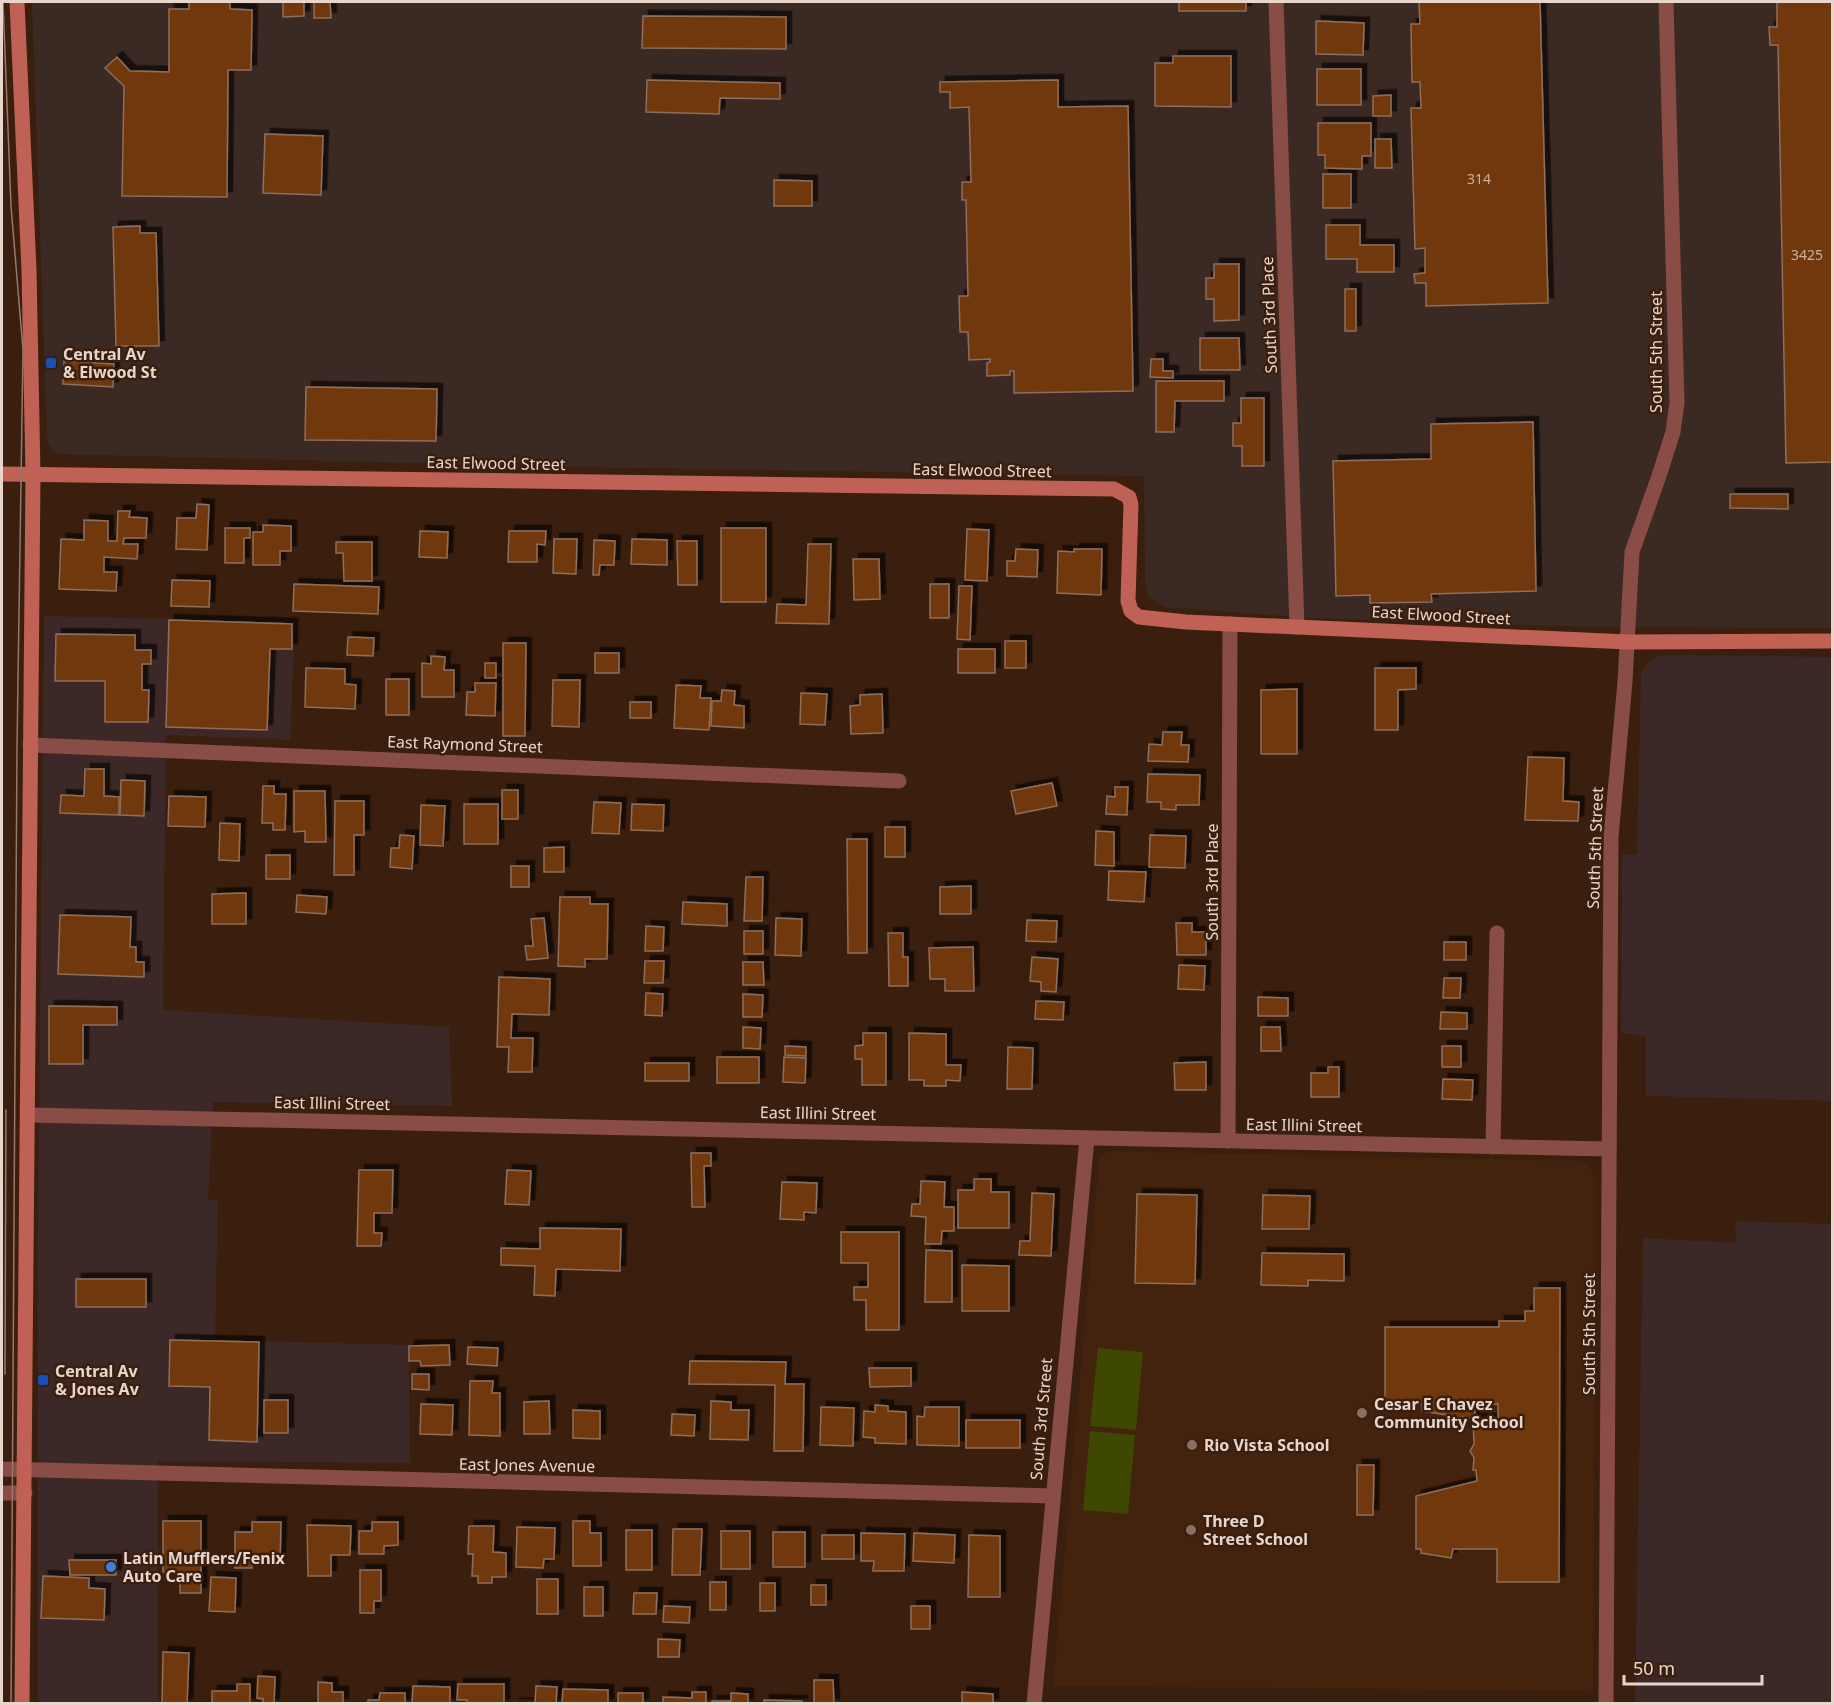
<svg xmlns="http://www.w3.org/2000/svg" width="1834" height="1705" viewBox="0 0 1834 1705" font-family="'Noto Sans',sans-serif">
<defs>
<filter id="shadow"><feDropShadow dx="5.5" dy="-5.5" stdDeviation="0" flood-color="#0009"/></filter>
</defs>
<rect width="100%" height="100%" fill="#3a1f0f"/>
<g fill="#3c2826">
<polygon points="44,616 295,622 290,740 166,735 163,1010 449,1027 452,1106 213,1102 208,1200 218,1200 215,1340 409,1345 410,1463 158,1461 158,1703 38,1704 38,1236"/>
<polygon points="1669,655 1832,657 1832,1101 1646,1096 1646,1036 1621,1033 1622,854 1637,855 1641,674 1649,661 1659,656"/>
<polygon points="1735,1221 1832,1224 1832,1703 1635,1703 1643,1238 1736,1243"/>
</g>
<polygon fill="#3b2923" points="32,2 1832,2 1832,628 1590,627 1311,618 1164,607 1148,596 1145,582 1144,476 572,467 58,454 51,449 47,437"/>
<polygon fill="#43220e" points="1109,1151 1584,1161 1596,1178 1593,1691 1053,1686 1099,1158"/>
<g fill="#3e4801">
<polygon points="1098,1348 1143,1352 1136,1430 1090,1426"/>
<polygon points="1090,1431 1135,1435 1128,1514 1083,1510"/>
</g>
<g fill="#72390a" stroke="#8e6e5b" stroke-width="1.5" fill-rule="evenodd" filter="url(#shadow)">
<polygon points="189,2 230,2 230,9 252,10 251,70 228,70 227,197 122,196 124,86 105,68 117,57 130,71 169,72 169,9 189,9"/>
<polygon points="283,2 304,2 304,16 283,17"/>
<polygon points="314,2 330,2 331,18 314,18"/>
<rect x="1179" y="2" width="67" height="9"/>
<polygon points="1419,2 1540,2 1548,303 1426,306 1426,283 1415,283 1414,274 1425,273 1425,248 1415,249 1411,108 1421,108 1420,82 1412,82 1411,24 1420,24"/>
<polygon points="1777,2 1832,2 1832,462 1786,463 1778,45 1770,45 1769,27 1777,27"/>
<polygon points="643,16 786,17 786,49 642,48"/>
<polygon points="1316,21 1364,23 1363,55 1316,54"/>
<polygon points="1173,56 1231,56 1231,107 1155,106 1155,63 1173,63"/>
<rect x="1317" y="69" width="44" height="36"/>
<polygon points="647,80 780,83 780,99 720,98 719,114 646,112"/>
<polygon points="1058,80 1058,107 1128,106 1133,391 1014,393 1014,371 1010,371 1010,375 987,376 987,363 990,362 990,359 969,360 968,332 960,332 959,296 968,296 966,200 962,200 962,182 971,182 969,107 950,108 950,92 940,92 940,82"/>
<polygon points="1391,95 1391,116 1373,116 1373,96"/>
<polygon points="1318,123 1371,123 1371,156 1362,156 1362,169 1325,168 1325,155 1318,155"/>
<polygon points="265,134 323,136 321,195 263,193"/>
<polygon points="1375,139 1391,139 1392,168 1375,168"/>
<rect x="1323" y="174" width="28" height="34"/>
<polygon points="774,180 812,181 812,206 774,206"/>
<polygon points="1326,225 1360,225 1360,245 1394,245 1394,272 1357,272 1357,259 1326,259"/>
<polygon points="140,226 140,233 156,233 159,346 116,346 113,227"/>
<polygon points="1214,264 1239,264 1239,320 1214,321 1214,299 1206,299 1206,278 1214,278"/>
<rect x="1345" y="289" width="11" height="42"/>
<polygon points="1200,338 1239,338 1240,370 1200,370"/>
<polygon points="1151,359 1163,359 1163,371 1173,371 1173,378 1150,377"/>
<polygon points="64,361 114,364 113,387 63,384"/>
<polygon points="1156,381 1224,381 1224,401 1175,401 1174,432 1156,432"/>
<polygon points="306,387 437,389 436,441 305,440"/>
<polygon points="1241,398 1264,398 1264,466 1242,466 1242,446 1233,446 1233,423 1241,423"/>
<polygon points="1533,422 1536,591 1431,594 1432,602 1370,603 1370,595 1336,596 1333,461 1431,459 1431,424"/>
<polygon points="1730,494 1788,494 1788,509 1730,508"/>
<polygon points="197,504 209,505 207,550 176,549 177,518 196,518"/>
<polygon points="118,511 130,511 129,517 147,518 146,538 124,538 123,544 138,544 137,559 104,557 104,572 117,572 116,591 59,589 61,539 84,540 84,520 108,521 108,541 117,541"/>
<polygon points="263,525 291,526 291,551 280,551 280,565 253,565 253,532 263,532"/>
<polygon points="225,528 250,528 250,538 244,538 244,563 225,563"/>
<rect x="721" y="528" width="45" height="74"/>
<polygon points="967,529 989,530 987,581 965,580"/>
<polygon points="420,531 448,532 447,558 419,557"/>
<polygon points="509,531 546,531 545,545 537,544 537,562 508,562"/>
<polygon points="554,539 577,539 576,574 553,573"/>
<polygon points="632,539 667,540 667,565 631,564"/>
<polygon points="594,540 615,541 614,565 600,565 599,575 593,575"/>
<polygon points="677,541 697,541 697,585 678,585"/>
<polygon points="336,542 372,542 372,581 344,581 343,553 336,553"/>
<polygon points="808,544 831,544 829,624 776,623 777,604 806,605"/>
<polygon points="1016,549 1038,550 1037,577 1007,576 1007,561 1015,561"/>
<polygon points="1074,549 1102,549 1101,595 1057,593 1058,551 1074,552"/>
<polygon points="853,559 879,559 880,599 854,600"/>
<polygon points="172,580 210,581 209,607 171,606"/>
<polygon points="294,584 379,587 378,614 293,611"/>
<rect x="930" y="584" width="19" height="34"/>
<polygon points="959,586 972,586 970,640 957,639"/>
<polygon points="169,620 292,624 292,649 270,649 267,730 166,727"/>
<polygon points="56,634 135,635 135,650 151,650 151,664 142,664 142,690 149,690 148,722 105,722 105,681 55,681"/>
<polygon points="348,637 374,638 373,656 347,655"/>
<rect x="1005" y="641" width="21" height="27"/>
<polygon points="503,643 526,643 525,736 503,736"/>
<rect x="958" y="649" width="37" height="24"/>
<rect x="595" y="653" width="24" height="20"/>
<polygon points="431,656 445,657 444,670 454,670 454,697 422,697 422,663 431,664"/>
<rect x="485" y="663" width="11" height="15"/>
<polygon points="306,668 345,669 345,684 356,685 355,709 305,707"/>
<polygon points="1375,668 1416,668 1416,689 1398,690 1398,730 1375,730"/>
<rect x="386" y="679" width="23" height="36"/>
<polygon points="553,680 580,680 579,727 552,726"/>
<polygon points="475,683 496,683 495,716 466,715 467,692 475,692"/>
<polygon points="676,685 701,686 700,698 711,698 709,730 674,728"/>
<polygon points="1297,689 1297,754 1261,754 1261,690"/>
<polygon points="722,690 735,691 734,705 744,706 744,728 711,726 712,701 721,701"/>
<polygon points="801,693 827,694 825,725 800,724"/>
<polygon points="882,694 883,733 851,734 850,706 860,705 860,695"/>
<rect x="630" y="702" width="21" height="16"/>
<polygon points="1163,732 1182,732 1181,745 1189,745 1188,762 1148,761 1149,744 1162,745"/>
<polygon points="1528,757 1564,758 1563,801 1579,802 1578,821 1525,820"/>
<polygon points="85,769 104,769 104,796 119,797 119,815 60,813 61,795 84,796"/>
<polygon points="1148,774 1200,775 1199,805 1176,805 1176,810 1161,809 1161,802 1147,802"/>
<polygon points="121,780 145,781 144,816 120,815"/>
<polygon points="1052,783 1057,806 1016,814 1011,791"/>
<polygon points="263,786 274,786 274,794 286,794 285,830 273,830 273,823 262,823"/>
<polygon points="1115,787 1128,787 1127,815 1106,814 1107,796 1115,797"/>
<rect x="502" y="790" width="16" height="29"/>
<polygon points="294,791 325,791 326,842 305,842 305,831 294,832"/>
<polygon points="169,796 206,797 205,827 168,826"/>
<polygon points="335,801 364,801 364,835 354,835 354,875 334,875"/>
<polygon points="594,802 621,803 619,834 592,833"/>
<rect x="464" y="804" width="34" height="40"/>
<polygon points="632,804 664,805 663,831 631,830"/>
<polygon points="421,805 445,806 443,846 420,845"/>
<polygon points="220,823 240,824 239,861 219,860"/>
<rect x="885" y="827" width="20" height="30"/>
<polygon points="1096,831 1114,832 1114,866 1095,865"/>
<polygon points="400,835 414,836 412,869 390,867 391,848 399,848"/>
<polygon points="1150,835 1186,836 1185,868 1149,867"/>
<polygon points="847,839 867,839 867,953 848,953"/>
<polygon points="564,847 564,872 544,872 544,848"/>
<rect x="266" y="855" width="24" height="24"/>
<rect x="511" y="866" width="18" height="21"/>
<polygon points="1109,871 1146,872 1144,902 1108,900"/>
<polygon points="746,877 763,877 762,921 744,921"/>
<polygon points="971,886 971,914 940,914 940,887"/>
<polygon points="246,893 246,924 212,924 212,894"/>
<polygon points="297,895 327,897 326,914 296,912"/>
<polygon points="560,897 590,897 590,904 608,904 607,959 585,959 585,967 558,966"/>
<polygon points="683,902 727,904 727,926 682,924"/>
<polygon points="60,915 131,917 130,947 136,947 136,962 144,962 144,977 58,974"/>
<polygon points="544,918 548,958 527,960 525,946 533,946 531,919"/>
<polygon points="776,918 802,919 801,956 775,955"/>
<polygon points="1027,920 1057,921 1056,942 1026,941"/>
<polygon points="1176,923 1192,923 1192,932 1206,932 1206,955 1177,955"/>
<polygon points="646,926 664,927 663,951 645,951"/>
<rect x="744" y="931" width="19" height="23"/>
<polygon points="888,933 903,933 903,957 908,957 908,986 889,986"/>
<rect x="1444" y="942" width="22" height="18"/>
<polygon points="973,947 974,991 945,991 945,979 930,979 929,948"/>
<polygon points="1032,957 1058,959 1056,992 1041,991 1041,982 1030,981"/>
<polygon points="645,961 664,961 663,983 644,983"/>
<polygon points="743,962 763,962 764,985 743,985"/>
<polygon points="1179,965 1205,966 1204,990 1178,989"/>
<polygon points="499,977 550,979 549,1015 512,1014 511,1038 533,1038 532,1072 508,1072 509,1047 497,1047"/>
<polygon points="1444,978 1461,978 1460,998 1443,998"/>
<polygon points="646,993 663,994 662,1016 645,1015"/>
<polygon points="743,994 763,995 762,1017 743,1017"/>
<polygon points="1258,997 1288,998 1288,1016 1258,1016"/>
<polygon points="1036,1001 1064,1002 1063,1020 1035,1019"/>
<polygon points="49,1006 117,1007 117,1025 83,1025 83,1064 49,1064"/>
<polygon points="1441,1012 1467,1013 1467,1029 1440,1029"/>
<polygon points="743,1027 761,1028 760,1049 743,1048"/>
<polygon points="1261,1027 1280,1027 1281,1051 1261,1051"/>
<polygon points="863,1033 886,1033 886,1085 862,1085 862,1059 855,1059 855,1046 863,1045"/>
<polygon points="909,1033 946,1034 946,1065 961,1065 960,1081 946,1080 946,1086 924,1086 924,1080 909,1080"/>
<polygon points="785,1046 806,1047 806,1056 785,1055"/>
<rect x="1442" y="1046" width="19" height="21"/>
<polygon points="1008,1047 1033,1048 1032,1089 1007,1089"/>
<rect x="717" y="1057" width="42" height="26"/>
<polygon points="784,1057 806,1058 805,1083 783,1082"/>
<polygon points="1206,1062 1206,1090 1175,1090 1174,1063"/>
<rect x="645" y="1063" width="44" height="18"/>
<polygon points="1328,1067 1339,1067 1339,1097 1311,1097 1311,1073 1328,1073"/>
<polygon points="1443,1079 1473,1080 1472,1100 1442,1099"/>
<polygon points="691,1153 711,1153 711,1166 704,1166 705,1207 692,1207"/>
<polygon points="359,1170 393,1170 392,1213 374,1213 374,1233 382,1233 381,1246 357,1246"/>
<polygon points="507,1170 531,1171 529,1205 505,1204"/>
<polygon points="974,1179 991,1179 991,1192 1009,1192 1009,1228 958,1228 958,1190 974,1190"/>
<polygon points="921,1181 945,1182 944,1207 954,1207 954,1231 942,1231 941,1244 925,1244 926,1217 911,1216 912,1204 920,1204"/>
<polygon points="782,1182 817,1183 816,1213 804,1212 804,1220 780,1219"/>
<polygon points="1032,1193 1054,1194 1051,1256 1019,1255 1020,1241 1030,1241"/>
<polygon points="1137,1194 1197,1195 1195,1284 1135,1283"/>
<polygon points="1263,1195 1310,1196 1309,1229 1262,1229"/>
<polygon points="540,1228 621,1229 620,1271 556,1269 555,1296 534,1295 535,1266 501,1265 501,1248 540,1249"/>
<polygon points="841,1232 899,1232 899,1330 866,1330 866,1300 854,1300 854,1287 868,1287 868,1263 841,1263"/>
<polygon points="926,1250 952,1251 952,1302 925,1302"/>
<polygon points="1262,1253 1344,1254 1344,1281 1308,1280 1308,1286 1261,1285"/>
<polygon points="962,1265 1009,1266 1009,1311 962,1311"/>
<rect x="76" y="1279" width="70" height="28"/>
<path d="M1534 1288H1560L1559 1582H1497V1549H1453L1451 1558 1421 1553V1549H1416V1496L1477 1481 1476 1470H1473L1474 1458 1470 1451 1474 1444 1473 1419 1422 1411V1404H1385V1327H1499V1321H1525V1311H1534ZM1498 1404V1419H1475V1405Z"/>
<polygon points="170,1340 259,1342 257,1442 209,1440 210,1387 169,1386"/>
<polygon points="449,1345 450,1365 421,1366 420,1361 409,1361 409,1346"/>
<polygon points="468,1347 498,1348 497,1366 467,1364"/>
<polygon points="690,1361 786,1362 785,1384 804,1384 803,1451 774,1451 775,1385 689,1384"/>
<polygon points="869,1368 911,1368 911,1386 870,1387"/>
<polygon points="412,1374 429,1374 429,1390 412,1389"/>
<polygon points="470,1381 493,1381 492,1393 500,1393 500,1436 469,1435"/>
<rect x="264" y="1400" width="24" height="33"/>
<polygon points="549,1401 550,1434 524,1434 524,1402"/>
<polygon points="711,1401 731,1402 731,1410 749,1410 748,1440 710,1439"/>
<polygon points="421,1404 453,1405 452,1435 420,1434"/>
<polygon points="875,1405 888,1406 888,1411 906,1412 906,1444 875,1443 875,1438 863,1437 864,1411 875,1412"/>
<polygon points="821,1407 854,1408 853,1446 820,1445"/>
<polygon points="925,1407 959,1407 959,1446 917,1445 917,1416 924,1417"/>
<polygon points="573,1410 600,1411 600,1439 573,1438"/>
<polygon points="672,1414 695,1415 694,1436 671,1435"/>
<rect x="966" y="1420" width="54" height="28"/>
<polygon points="1357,1465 1374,1465 1373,1515 1357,1515"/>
<polygon points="163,1521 201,1521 201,1593 180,1593 180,1572 163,1572"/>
<polygon points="573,1521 590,1521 590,1533 601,1533 601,1566 573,1566"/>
<polygon points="252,1522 281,1522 280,1564 252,1563 252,1568 235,1568 235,1532 252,1532"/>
<polygon points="372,1522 398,1522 398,1545 384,1546 384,1554 359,1554 359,1531 372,1531"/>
<polygon points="307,1525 351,1526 350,1555 331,1555 331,1576 308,1576"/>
<polygon points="469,1526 494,1526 493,1552 506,1553 506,1577 492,1577 492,1583 478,1583 478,1576 472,1576 473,1554 468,1554"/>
<polygon points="517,1527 555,1528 554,1559 544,1559 543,1568 516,1567"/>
<polygon points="673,1529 702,1529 700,1575 672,1575"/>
<rect x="626" y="1530" width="26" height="40"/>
<rect x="721" y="1531" width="29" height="38"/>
<rect x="773" y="1532" width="32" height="35"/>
<polygon points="861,1533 905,1534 904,1571 873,1571 874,1561 861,1561"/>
<polygon points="914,1533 955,1535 954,1563 913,1561"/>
<rect x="822" y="1535" width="32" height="24"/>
<polygon points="969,1535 1000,1536 1000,1597 968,1597"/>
<polygon points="69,1560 116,1560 116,1575 70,1575"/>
<polygon points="360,1570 381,1570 381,1601 374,1601 374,1613 360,1613"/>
<polygon points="43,1576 89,1578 89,1588 105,1589 104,1620 41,1618"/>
<polygon points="211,1577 236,1578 235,1612 209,1611"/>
<rect x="537" y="1579" width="21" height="35"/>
<rect x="710" y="1582" width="16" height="28"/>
<rect x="760" y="1583" width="15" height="28"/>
<rect x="811" y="1585" width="15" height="20"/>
<rect x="584" y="1587" width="19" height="29"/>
<polygon points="634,1593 657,1593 656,1614 633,1614"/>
<polygon points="664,1606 690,1607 689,1623 663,1622"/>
<rect x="911" y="1606" width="19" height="23"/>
<polygon points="658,1639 680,1640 679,1657 658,1657"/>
<polygon points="163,1652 189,1653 187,1704 162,1704"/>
<polygon points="258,1676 275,1677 274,1704 263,1704 263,1699 257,1698"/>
<polygon points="814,1680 833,1680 834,1704 814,1704"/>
<polygon points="318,1682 332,1683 332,1692 343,1692 343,1704 318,1704"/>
<polygon points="237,1684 250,1684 250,1704 212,1704 212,1691 237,1691"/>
<polygon points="458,1684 504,1684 504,1704 467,1704 467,1700 457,1700"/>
<polygon points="413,1686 450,1687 450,1704 412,1704"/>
<polygon points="536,1686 557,1687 556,1704 513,1704 535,1703"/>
<polygon points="563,1689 608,1690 608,1704 562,1704"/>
<polygon points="692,1692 706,1692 706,1704 663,1704 663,1697 692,1698"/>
<polygon points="962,1692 993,1694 993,1704 962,1704"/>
<polygon points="380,1693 405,1693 405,1704 368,1704 368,1700 379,1700"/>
<rect x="618" y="1693" width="25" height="11"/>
<polygon points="731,1693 748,1694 748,1704 712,1704 712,1701 731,1701"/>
<polygon points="764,1700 802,1701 802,1704 764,1704"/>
</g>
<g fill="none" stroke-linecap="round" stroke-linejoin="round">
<g stroke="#894d45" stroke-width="15">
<polyline points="1276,2 1297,627"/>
<polyline points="30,745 899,781"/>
<polyline points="28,1115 1608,1149"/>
<polyline points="1228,1141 1230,624"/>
<polyline points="1493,1147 1497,933"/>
<polyline points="2,1469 1052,1496"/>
<polyline points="2,1493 25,1493"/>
<polyline points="1034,1704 1087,1138"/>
<polyline points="1606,1704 1611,837 1625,682 1632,552 1659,476 1673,432 1677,403 1666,2"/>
</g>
<g stroke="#bf6155" stroke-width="15">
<polyline points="17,2 29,270 33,474 22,1704"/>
<polyline points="2,474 1114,489 1129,497 1131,505 1128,601 1131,611 1139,617 1186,622 1628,642 1832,641"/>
</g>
<g stroke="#917a6d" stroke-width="1.5">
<polyline points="3,2 11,206 23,350 17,745 11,1704"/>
<polyline points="5,1374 6,1110"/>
</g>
</g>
<g fill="#1a4fb4" stroke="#3a1f0f" stroke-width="2">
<rect x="45" y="357" width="12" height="12" rx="3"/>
<rect x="37" y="1374" width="12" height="12" rx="3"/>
</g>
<g fill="#8d6e63" stroke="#3a1f0f" stroke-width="2">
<circle cx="1362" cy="1413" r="6"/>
<circle cx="1192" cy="1445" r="6"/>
<circle cx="1191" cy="1530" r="6"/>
</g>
<circle fill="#3f7fe0" stroke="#3a1f0f" stroke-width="2" cx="111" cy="1567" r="6"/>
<g text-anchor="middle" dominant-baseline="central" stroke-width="5" stroke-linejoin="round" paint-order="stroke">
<g font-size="14" fill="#caaf9c">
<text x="1479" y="178">314</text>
<text x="1807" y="254">3425</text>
</g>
<g font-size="16" fill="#e8d6cc" stroke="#3a1f0f">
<text transform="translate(1269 315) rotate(-92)">South 3rd Place</text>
<text transform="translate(1656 352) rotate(-90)">South 5th Street</text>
<text transform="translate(496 463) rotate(1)">East Elwood Street</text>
<text transform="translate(982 470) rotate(1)">East Elwood Street</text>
<text transform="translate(1441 615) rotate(3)">East Elwood Street</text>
<text transform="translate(465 744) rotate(2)">East Raymond Street</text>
<text transform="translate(1595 848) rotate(-88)">South 5th Street</text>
<text transform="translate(1212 882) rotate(-90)">South 3rd Place</text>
<text transform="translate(332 1103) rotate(1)">East Illini Street</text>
<text transform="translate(818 1113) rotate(1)">East Illini Street</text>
<text transform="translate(1304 1125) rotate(1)">East Illini Street</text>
<text transform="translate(1589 1334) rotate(-90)">South 5th Street</text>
<text transform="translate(1041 1419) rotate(-85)">South 3rd Street</text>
<text transform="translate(527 1465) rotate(1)">East Jones Avenue</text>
</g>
<g font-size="16" font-weight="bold" fill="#e8d6cc" stroke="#3a1f0f" text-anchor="start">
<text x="63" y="354">Central Av<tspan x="63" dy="18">&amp; Elwood St</tspan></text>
<text x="55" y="1371">Central Av<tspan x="55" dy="18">&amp; Jones Av</tspan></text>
<text x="1374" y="1404">Cesar E Chavez<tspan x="1374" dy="18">Community School</tspan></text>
<text x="1204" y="1445">Rio Vista School</text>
<text x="1203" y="1521">Three D<tspan x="1203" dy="18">Street School</tspan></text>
<text x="123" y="1558">Latin Mufflers/Fenix<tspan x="123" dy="18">Auto Care</tspan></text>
</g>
</g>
<rect width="1834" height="1705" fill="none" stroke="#e8d6cc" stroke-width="6"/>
<path d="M1624 1675v9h138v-9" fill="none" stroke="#e8d6cc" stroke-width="3"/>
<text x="1633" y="1675" font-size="18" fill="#e8d6cc" stroke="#3a1f0f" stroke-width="4.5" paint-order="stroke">50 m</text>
</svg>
